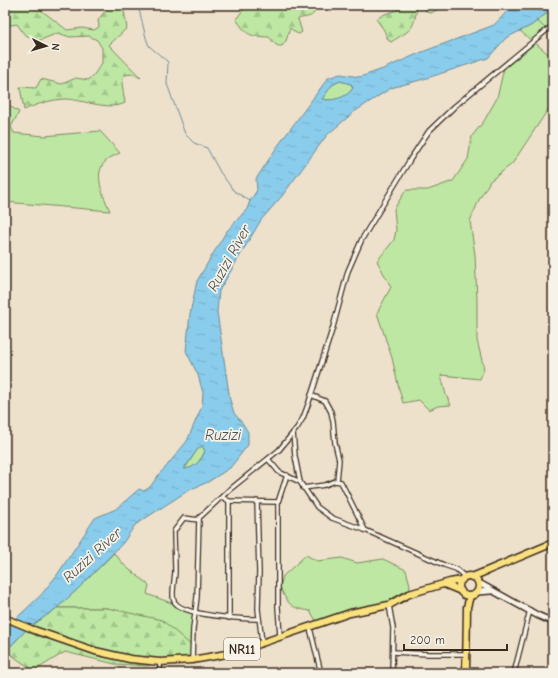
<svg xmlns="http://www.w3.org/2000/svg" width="558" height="678" viewBox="0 0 558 678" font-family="'Comic Neue',sans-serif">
<defs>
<pattern id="forest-firs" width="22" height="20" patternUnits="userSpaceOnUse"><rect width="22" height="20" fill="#bde7a3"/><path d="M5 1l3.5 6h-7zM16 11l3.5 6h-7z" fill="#a3c68c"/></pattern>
<pattern id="water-ripples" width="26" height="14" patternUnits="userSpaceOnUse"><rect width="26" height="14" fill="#8acceb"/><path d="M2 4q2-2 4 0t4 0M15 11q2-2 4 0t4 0" fill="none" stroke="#78afc9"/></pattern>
</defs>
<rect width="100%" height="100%" fill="#eee1cc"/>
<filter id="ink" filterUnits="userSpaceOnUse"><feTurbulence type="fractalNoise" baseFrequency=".025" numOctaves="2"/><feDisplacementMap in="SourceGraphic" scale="8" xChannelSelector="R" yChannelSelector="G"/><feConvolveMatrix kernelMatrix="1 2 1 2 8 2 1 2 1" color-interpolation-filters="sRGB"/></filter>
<g filter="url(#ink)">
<g fill="#bde7a3" stroke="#7c8860">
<polygon points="553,8 553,25 533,41 553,58 553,102 512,164 490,181 479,200 470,221 475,255 477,299 477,340 484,369 480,379 441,375 446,395 451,405 438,406 429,410 419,400 403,403 399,389 392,358 377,313 391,287 377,261 394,240 396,230 394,209 406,190 428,190 453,181 468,159 472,136 484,121 497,98 505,64 532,41 520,31 532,25"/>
<path d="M340 81 351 84 353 88C348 98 332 102 322 99L332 85Z"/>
<path d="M5 103 19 112 11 127 14 133 44 136 100 131 120 153C116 155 110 157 106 161 92 173 104 197 110 211L5 202Z"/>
<path d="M202 446 205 451C200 461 195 468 184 470L197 450Z"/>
<polygon points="114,553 125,566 149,585 147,594 196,612 192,646 107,608 57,608 81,586"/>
<path d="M306 555 317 561 342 558 357 563 383 559 406 570 410 585 409 594 389 605 319 625 310 611C291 608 288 605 280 587L283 576Z"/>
</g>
<g fill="url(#forest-firs)" stroke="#7c8860">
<path d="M5 5H30L37 7 67 30 82 28 94 30 99 27 98 20 110 5H123L127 28 109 45 141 78 133 74 124 75 122 84 125 103C109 111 84 100 66 99 53 99 37 104 24 110L20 87 36 88 41 79 62 84 76 78 88 80 93 76 102 63V48L97 40 89 36 70 37 58 33 38 41 24 34 17 24 11 25 5 28Z"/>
<path d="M244 5H315C316 19 307 16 298 19L302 32 299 34 296 33 290 28 286 41 282 46C275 47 273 41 269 37 248 36 248 36 236 19L244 9Z"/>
<path d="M397 5H446L431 13 427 12 424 6 417 8C413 32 411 29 391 42L388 40 384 30 376 19 385 14 401 9Z"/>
<polygon points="57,608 107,608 162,620 192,646 192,660 160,662 147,666 115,664 65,652 34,671 6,651 26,630"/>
</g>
<path fill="url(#water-ripples)" stroke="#6a8b99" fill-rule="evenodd" d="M513 5H553V8L532 25 506 38 488 58 424 79 391 88 354 112 327 135 282 196 261 220 219 291 217 312 230 400 234 413 243 424 248 432V445L230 468 208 482 189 490 135 525 123 543 81 586 57 608 26 630 5 652V629L41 595 57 575 95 518 116 509 139 489 144 491 150 487 160 473 166 467 187 441 202 406 203 393 198 375 186 351 190 314 197 281 226 232 247 209 250 201 257 190 256 179 277 147 328 78 340 74 360 77 383 69 422 52 494 25ZM340 81 351 84 353 88C348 97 332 102 322 99L332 85ZM202 446 205 451C201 461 195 468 184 469L197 450Z"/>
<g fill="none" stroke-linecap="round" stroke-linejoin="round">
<g stroke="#6a8b99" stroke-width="1">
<polyline points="138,5 146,38 149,46 168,62 167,84 185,134 194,143 207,148 220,172 234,191 250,201"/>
<polyline points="536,20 545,28"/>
<polyline points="549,32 553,35"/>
</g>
<g stroke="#3b2a1e" stroke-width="6">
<g id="minor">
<polyline points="311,395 325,401 331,412 333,421 335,443 339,460 337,481"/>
<polyline points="293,433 295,456 300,482"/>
<polyline points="268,459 279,472 300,482 317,507 332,518 365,530 444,565 456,569 465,577"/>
<polyline points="303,488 325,485 335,481 341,482 365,530"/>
<polyline points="222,497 229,501 278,502 287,475"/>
<polyline points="229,501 229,618"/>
<polyline points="257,501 259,572 258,609 262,642"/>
<polyline points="278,502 278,607 280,636"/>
<path d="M199 520 184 518 174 531C174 544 175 557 175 571 175 578 171 595 174 601 181 616 243 619 259 619"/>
<polyline points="389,605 393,628 392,673"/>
<polyline points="310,628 321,673"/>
<polyline points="393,652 428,654 466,654"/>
<polyline points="192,660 193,629 197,597 199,518 228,491 279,450 297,428 303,418 309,402 333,327 348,271 362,239 411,158 429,131 455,106 553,25"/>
<polyline points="160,662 160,673"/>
<polyline points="514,673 530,610"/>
</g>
</g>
<g stroke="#3b2a1e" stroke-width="8">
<g id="secondary">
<polyline points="479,583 537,615 553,622"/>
<polyline points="477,592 491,591"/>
</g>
</g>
<g stroke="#3b2a1e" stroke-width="8">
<polyline id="primary" points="5,618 34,630"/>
</g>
<g stroke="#3b2a1e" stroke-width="9">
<g id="trunk">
<circle cx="469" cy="586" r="10"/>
<polyline points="472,577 553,543"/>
<polyline points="444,584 461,591"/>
<polyline points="34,630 95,651 130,659 160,662 192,660 232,653 350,613 389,605 409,594 450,582 462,580"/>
<polyline points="466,673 467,607 470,596"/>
</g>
</g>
<use href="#minor" stroke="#f7f3e8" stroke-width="3.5"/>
<use href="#secondary" stroke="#f7f3e8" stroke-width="5"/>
<use href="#primary" stroke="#fae180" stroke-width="5.5"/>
<use href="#trunk" stroke="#fae180" stroke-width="6"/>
</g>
</g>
<g text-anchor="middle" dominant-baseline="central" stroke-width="3.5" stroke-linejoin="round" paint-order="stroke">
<rect fill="#f7f3e8" stroke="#73665b" stroke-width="1" x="224" y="638" width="36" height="22" rx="3"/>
<g font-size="13" font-weight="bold" fill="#3b2a1e">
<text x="242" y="649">NR11</text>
</g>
<g font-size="15" font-style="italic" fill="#4f5251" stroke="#f7f3e8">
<text transform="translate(229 258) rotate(-61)">Ruzizi River</text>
<text x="223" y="435">Ruzizi</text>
<text transform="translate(92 555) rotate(-42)">Ruzizi River</text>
</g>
</g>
<rect width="558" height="678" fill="none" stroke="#f7f3e8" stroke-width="20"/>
<rect x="10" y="10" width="538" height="658" fill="none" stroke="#3b2a1e" stroke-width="1.5" filter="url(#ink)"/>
<g transform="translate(46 46) rotate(95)" stroke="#f7f3e8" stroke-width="3" paint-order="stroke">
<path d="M0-3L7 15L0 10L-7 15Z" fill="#3b2a1e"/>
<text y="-6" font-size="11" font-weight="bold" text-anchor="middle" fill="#3b2a1e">N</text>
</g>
<path d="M404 644v6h103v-6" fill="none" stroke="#3b2a1e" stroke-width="2"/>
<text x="410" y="644" font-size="12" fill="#3b2a1e" stroke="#f7f3e8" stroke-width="3" paint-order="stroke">200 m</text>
</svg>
